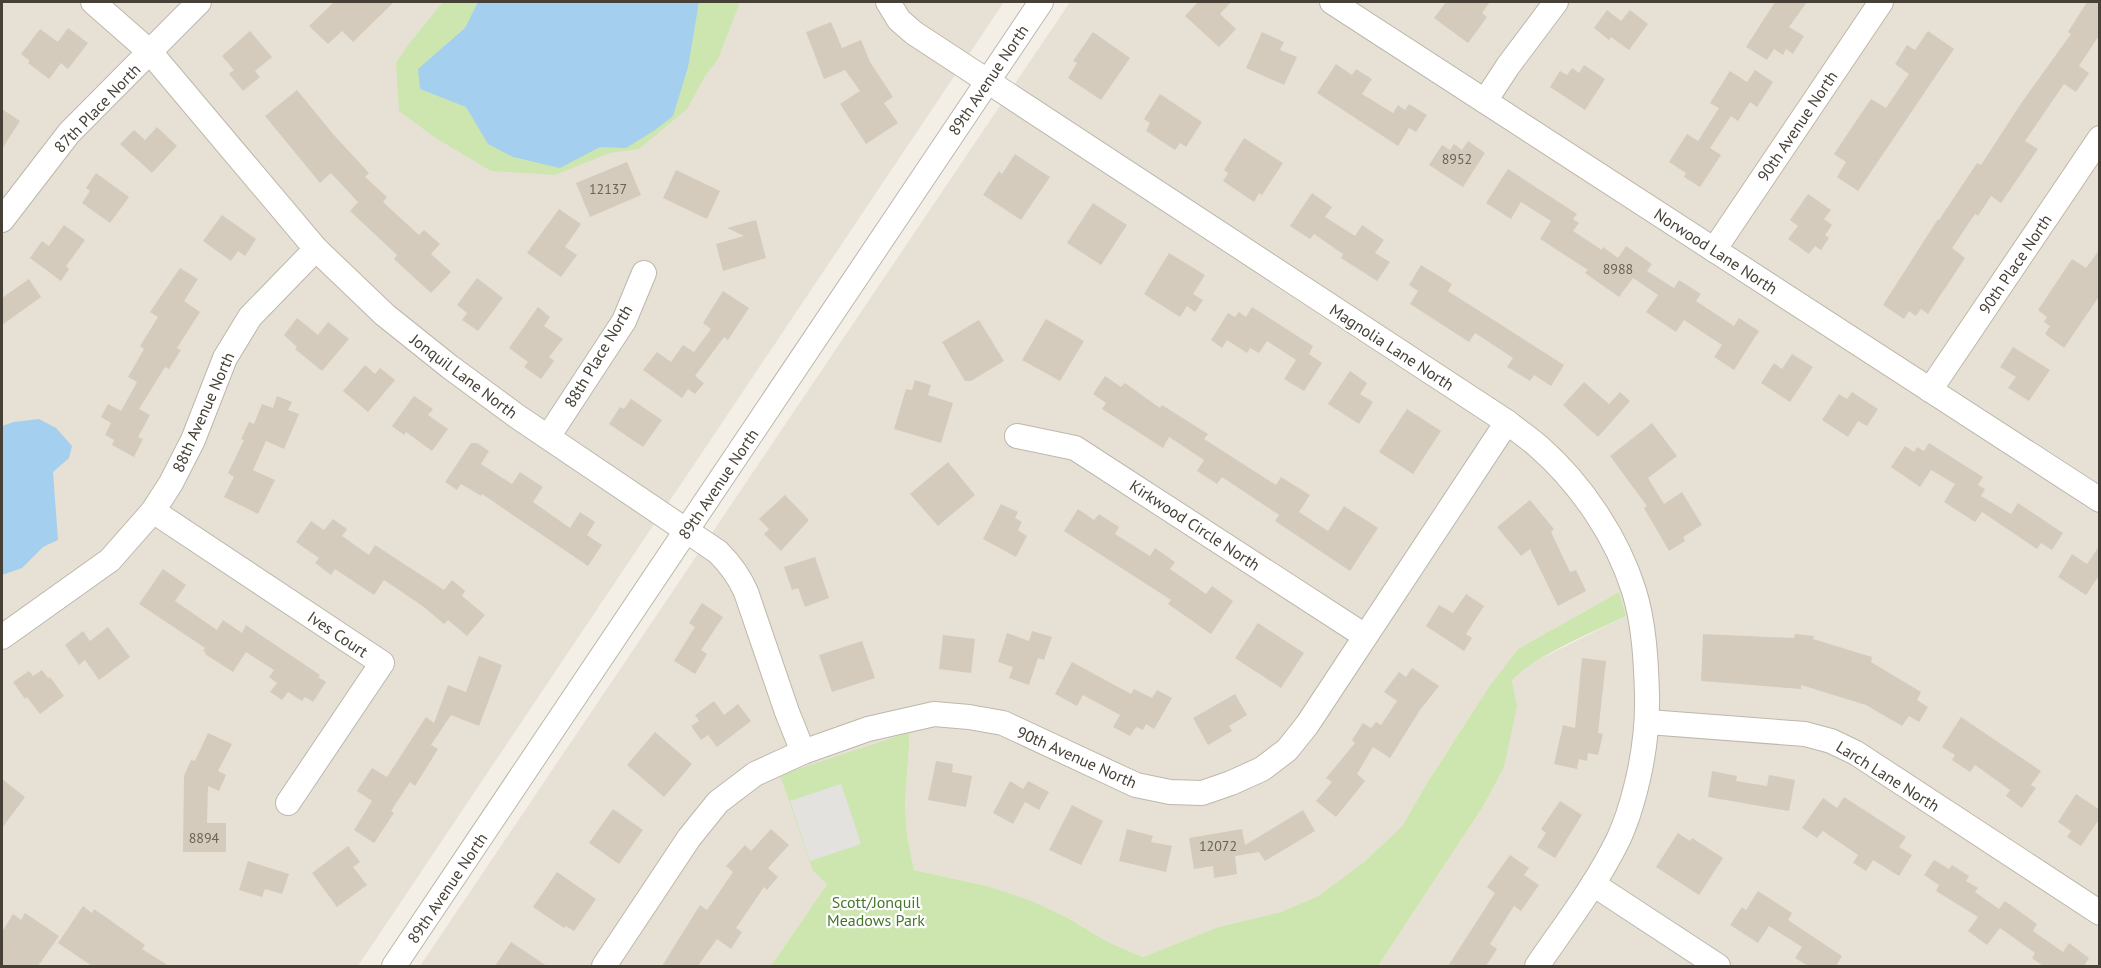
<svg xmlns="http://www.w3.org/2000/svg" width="2101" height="968" viewBox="0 0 2101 968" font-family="'PT Sans',sans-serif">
<rect width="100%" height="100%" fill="#f3efe7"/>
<g fill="#e7e1d5">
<polygon points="2,2 1004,2 358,966 2,966"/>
<polygon points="1070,2 2099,2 2099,966 1378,966 1484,805 1504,767 1512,681 1518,672 1536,661 1626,616 1619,592 1518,649 1490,685 1427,783 1402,826 1364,862 1318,896 1281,912 1218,927 1143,957 1108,942 1066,917 987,886 914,870 907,835 905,804 910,733 810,860 813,871 827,884 771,966 420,966"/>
</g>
<g fill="#cde6b0">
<polygon points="443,2 740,2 718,59 705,76 687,109 639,149 610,153 555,175 491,171 434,137 399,111 396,63 408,45"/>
<path d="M1619 592 1626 616C1598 630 1529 658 1512 681L1517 706 1504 767 1484 805 1378 966H771L827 884 813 871 780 775 910 732 905 804 907 835 914 870 987 886 1029 900 1066 917 1108 942 1143 957 1218 927 1281 912 1318 896 1364 862 1402 826 1427 783 1490 685 1518 649Z"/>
</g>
<polygon fill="#e4e2df" points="841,784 861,844 810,861 790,801"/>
<g fill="#a4cfee">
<polygon points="478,2 699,2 688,67 673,116 655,130 626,148 600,147 560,168 513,157 488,144 466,107 420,89 418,69 465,28"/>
<polygon points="39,419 56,428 72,446 69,458 53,472 58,540 43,547 22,568 2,575 2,426 14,422"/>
</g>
<g fill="#d4cbbc">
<polygon points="334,2 394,2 353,42 342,31 328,44 309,26"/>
<polygon points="1198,2 1231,2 1220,14 1236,29 1219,47 1185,16"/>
<polygon points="1446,2 1490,2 1482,13 1487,17 1468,43 1434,18"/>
<polygon points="1775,2 1807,2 1789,27 1804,36 1793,54 1786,49 1783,55 1774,49 1767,60 1746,47"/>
<polygon points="2087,2 2100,2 2100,34 2079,66 2089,73 2076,92 2064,84 2025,141 2038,149 2001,203 1991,196 1978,216 1975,214 1952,248 1965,258 1928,314 1921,309 1916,316 1909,311 1904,319 1883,305 1938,219 1939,220 1977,163 1981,165 2022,102 2071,34 2068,32"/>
<polygon points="1607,10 1621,21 1630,10 1648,24 1629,50 1611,37 1609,40 1594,28"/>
<polygon points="831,22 842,48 861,40 870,62 893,97 884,103 898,123 866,144 840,104 860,91 845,70 824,79 806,32"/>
<polygon points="68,28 88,43 68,69 61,63 49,79 28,63 30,61 21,54 40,29 58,42"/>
<polygon points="250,31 272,57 255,71 260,77 243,91 229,74 234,70 222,56"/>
<polygon points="1928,31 1954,49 1858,191 1837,177 1846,162 1834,154 1871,99 1886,108 1909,74 1895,64 1907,45 1915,50"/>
<polygon points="1093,32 1130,58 1101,100 1068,78 1077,63 1073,61"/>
<polygon points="1262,32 1284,42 1280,50 1297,57 1284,85 1246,68"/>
<polygon points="1336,64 1352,75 1356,69 1372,79 1362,94 1393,113 1398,105 1405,110 1409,104 1427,115 1416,132 1409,128 1398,146 1317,93"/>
<polygon points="1584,65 1605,79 1585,110 1550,87 1560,71 1567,75 1572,68 1579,73"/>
<polygon points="1755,70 1773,82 1757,107 1750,102 1738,121 1731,116 1710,148 1721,155 1700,187 1684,177 1686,173 1669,162 1687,134 1698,141 1719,108 1710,103 1730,71 1747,82"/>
<polygon points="297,90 333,134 369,173 365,177 387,197 383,202 419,235 424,230 440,244 431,254 451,272 431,293 394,259 397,255 350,211 358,202 331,173 320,183 265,116"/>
<polygon points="1160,94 1202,122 1186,147 1180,143 1175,150 1146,131 1150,123 1144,119"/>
<polygon points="2,109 20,121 2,149"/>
<polygon points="157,127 177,146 152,173 120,144 134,130 145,140"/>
<polygon points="1244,138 1283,163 1262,195 1259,193 1254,202 1223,181 1228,173 1224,170"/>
<polygon points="1468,141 1485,153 1463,187 1429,165 1442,145 1450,150 1454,144 1462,150"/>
<polygon points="1015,154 1050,177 1021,220 983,195 999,171 1002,174"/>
<polygon points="627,162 641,195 590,217 576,183"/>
<polygon points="1508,169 1577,214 1573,219 1579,223 1573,231 1602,250 1603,247 1618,258 1626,246 1652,264 1647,271 1674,288 1679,280 1701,294 1696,301 1734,326 1739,318 1759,331 1734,370 1714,357 1722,345 1684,320 1676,332 1646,312 1658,295 1633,278 1619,297 1585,273 1588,270 1540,239 1551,221 1521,202 1511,219 1486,203"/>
<polygon points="676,170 720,191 707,219 663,198"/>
<polygon points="96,173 129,197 110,223 82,203 90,191 86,188"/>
<polygon points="1312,193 1332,207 1325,217 1355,236 1362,225 1384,240 1375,253 1390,262 1377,281 1341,258 1343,254 1314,234 1310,239 1290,226"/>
<polygon points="1808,194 1831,210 1824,219 1832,225 1825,235 1829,238 1821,250 1815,246 1809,254 1788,239 1798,226 1790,220"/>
<polygon points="1093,203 1127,225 1101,265 1067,243"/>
<polygon points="559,209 581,224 565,247 577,255 561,277 527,253"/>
<polygon points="222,215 256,239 245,256 238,251 231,261 203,241"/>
<polygon points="756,220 766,258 723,271 716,244 744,236 727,228"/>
<polygon points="64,225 85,240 66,266 69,269 61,281 30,258 42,241 49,246"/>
<polygon points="2100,249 2100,295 2064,348 2045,334 2050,326 2044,322 2047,317 2038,310 2072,259 2086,268"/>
<polygon points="1169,253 1205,275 1193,294 1203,300 1195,312 1187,306 1180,317 1144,294"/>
<polygon points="1421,265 1452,284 1448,291 1564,365 1551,386 1534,375 1530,381 1507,367 1513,358 1475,333 1469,342 1410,304 1418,291 1409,285"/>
<polygon points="180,268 198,279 184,301 200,312 177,348 181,350 169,369 165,367 139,409 150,415 138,437 143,439 134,457 112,445 114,440 105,435 111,423 101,417 108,404 121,411 137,382 128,377 144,349 140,346 158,317 150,312"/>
<polygon points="477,278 503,298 478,331 462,320 467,313 457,305"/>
<polygon points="29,279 41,297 2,325 2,298"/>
<polygon points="723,291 749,308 728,340 724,337 695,376 704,383 695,394 688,389 682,398 643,370 657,352 671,362 683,345 694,352 711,329 703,323"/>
<polygon points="538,307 550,317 544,326 563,339 549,357 554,361 541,379 524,367 528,362 509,348"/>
<polygon points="1252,307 1313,346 1309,354 1322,363 1304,391 1284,379 1296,360 1267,341 1259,353 1250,348 1247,353 1227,340 1222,348 1211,340 1228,313 1235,317 1239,312 1246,317"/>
<polygon points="297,318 318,335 328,322 349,339 322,371 295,349 297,347 284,335"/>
<polygon points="1046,319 1084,341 1060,381 1022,360"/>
<polygon points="979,320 1004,361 971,381 965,381 942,342"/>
<polygon points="2013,347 2050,370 2029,401 2008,388 2016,377 2000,367"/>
<polygon points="1792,354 1813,367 1790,402 1761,383 1774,363 1782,369"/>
<polygon points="365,365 375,374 380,368 395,380 368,412 343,391"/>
<polygon points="1350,371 1367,383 1360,394 1373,402 1359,424 1328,404"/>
<polygon points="1105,376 1121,387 1125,383 1160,408 1162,405 1208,434 1204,439 1276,485 1281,477 1310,495 1299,512 1328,531 1344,506 1378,528 1350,571 1275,521 1279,515 1222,477 1217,484 1197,471 1204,460 1169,437 1163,448 1102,409 1106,403 1093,394"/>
<polygon points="915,380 931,385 928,395 953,403 941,443 894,429 906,389 912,390"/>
<polygon points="1584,382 1609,404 1620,392 1630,401 1598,437 1563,405"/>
<polygon points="1852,392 1878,409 1867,426 1858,421 1848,437 1822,420 1839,394 1847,399"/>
<polygon points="277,396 292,402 288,410 299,414 284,449 266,441 253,470 275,480 258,514 224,497 234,477 228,473 244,440 241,439 249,422 254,424 262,404 273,408"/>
<polygon points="414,396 433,409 428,415 448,429 432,451 406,432 404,435 392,426"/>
<polygon points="631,399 662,420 643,447 609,424 620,407 624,409"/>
<polygon points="1407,409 1441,431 1413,474 1379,452"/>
<polygon points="1652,423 1677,456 1648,478 1664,504 1682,492 1702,525 1683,537 1685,541 1669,551 1644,508 1647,506 1610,456"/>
<polygon points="471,443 477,443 489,451 481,464 512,484 520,472 543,487 533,502 570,528 580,512 595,522 587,535 602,545 588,566 482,494 481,496 461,484 457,490 445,482"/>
<polygon points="1929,443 1983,477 1978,485 1985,489 1981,496 2011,514 2018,503 2063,533 2052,550 2041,543 2037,549 1982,512 1975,522 1944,502 1955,484 1931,470 1920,487 1891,467 1905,446 1914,452 1917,447 1924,451"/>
<polygon points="948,462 975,495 938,526 910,494"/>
<polygon points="785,495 809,520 781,551 764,534 769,529 759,519"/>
<polygon points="1530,500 1554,529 1551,532 1570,572 1576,570 1586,591 1558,606 1530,549 1521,556 1497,527"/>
<polygon points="1001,504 1018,512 1015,518 1022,522 1018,530 1027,536 1016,557 983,539"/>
<polygon points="1078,509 1094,520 1099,514 1119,527 1115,534 1150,556 1155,548 1175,562 1170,569 1206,594 1212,586 1233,601 1211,634 1168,604 1171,600 1064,531"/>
<polygon points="333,519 347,529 342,536 369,555 375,545 444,590 452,580 465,591 462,596 485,615 467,636 448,620 444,624 424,607 384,580 374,595 335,569 331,575 315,563 319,558 296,542 311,521 324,530"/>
<polygon points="2100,545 2100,574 2086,595 2058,577 2072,554 2087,564"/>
<polygon points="815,557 829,598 805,607 798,588 792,590 784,567"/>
<polygon points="163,569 186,585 175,601 217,630 223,620 242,633 246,625 320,675 318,677 326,682 313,702 305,697 302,701 288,692 282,700 270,692 277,683 269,677 274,670 246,652 233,672 205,654 206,653 203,651 205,648 139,604"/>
<polygon points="1466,594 1484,606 1466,634 1472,638 1464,651 1426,626 1439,605 1453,613"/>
<polygon points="702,603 723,617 701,650 707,654 695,674 674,661 695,627 689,623"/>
<polygon points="1258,623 1304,653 1281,688 1235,658"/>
<polygon points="108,627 130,657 99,680 85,660 79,665 65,645 83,631 90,641"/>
<polygon points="1032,631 1052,637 1044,660 1038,658 1029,685 1009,678 1013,667 998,662 1007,633 1029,641"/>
<polygon points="1703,634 1794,638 1795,634 1814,636 1813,639 1872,657 1871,662 1921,692 1917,700 1928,707 1919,722 1909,716 1902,726 1866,705 1801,685 1801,689 1701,681"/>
<polygon points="943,635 975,639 971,673 939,669"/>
<polygon points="862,641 875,678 832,692 819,655"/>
<polygon points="479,656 502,665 479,726 451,715 431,745 438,749 415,786 410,782 391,811 394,813 374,843 354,830 372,801 357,791 372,768 387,777 426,717 434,723 448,685 466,692"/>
<polygon points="1582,658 1606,661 1598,733 1603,734 1598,755 1588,753 1587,761 1579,759 1577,769 1554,764 1563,725 1575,728"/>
<polygon points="1072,662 1131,694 1134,689 1152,698 1157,690 1172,698 1154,729 1146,724 1143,730 1136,727 1130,736 1113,727 1120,715 1083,695 1077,706 1055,694"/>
<polygon points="1412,668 1439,686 1420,710 1390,758 1373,747 1357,774 1365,781 1336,817 1316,801 1332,782 1326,778 1355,743 1352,740 1363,723 1371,728 1376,722 1381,725 1397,701 1384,692 1399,672 1406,677"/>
<polygon points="42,670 48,678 50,677 64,696 40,714 27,697 25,699 13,682 29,671 33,676"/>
<polygon points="1235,694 1247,715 1229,726 1232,731 1208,745 1193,718"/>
<polygon points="714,701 724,715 738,704 751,721 717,747 708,735 701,740 691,726 699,721 695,715"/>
<polygon points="1961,717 2041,771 2031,785 2036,788 2022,808 2006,796 2010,790 1975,765 1970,772 1952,760 1955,755 1942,747"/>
<polygon points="655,732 692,764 664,797 627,765"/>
<polygon points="208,733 232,744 218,771 226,775 219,791 208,786 207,823 226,823 226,852 183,852 184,776 191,760 195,761"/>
<polygon points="936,761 953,764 952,772 972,776 966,807 928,800"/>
<polygon points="1712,771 1737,776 1736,781 1767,786 1769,775 1795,780 1789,811 1708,797"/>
<polygon points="2,779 25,797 2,828"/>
<polygon points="1010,781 1023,789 1028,781 1049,792 1039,810 1025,802 1013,824 993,813"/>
<polygon points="2076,794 2100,810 2100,818 2081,846 2067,837 2071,831 2058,822"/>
<polygon points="1844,797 1906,837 1899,847 1912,855 1899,876 1873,860 1866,871 1853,863 1858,855 1823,831 1817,838 1802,828 1823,798 1837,808"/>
<polygon points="1560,801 1582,815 1555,858 1537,847 1546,833 1541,829"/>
<polygon points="1072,805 1103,821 1081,865 1049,850"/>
<polygon points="613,809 643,830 619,864 589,843"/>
<polygon points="1303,810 1315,831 1265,861 1259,852 1235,856 1237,874 1214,878 1213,866 1194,869 1189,838 1242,829 1245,845"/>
<polygon points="771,829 789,845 768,868 778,877 767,890 764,887 736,928 742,932 731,949 717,939 698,966 662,966 700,905 707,910 733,872 726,866 745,845 751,851"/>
<polygon points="1127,829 1153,836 1151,842 1172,846 1166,872 1119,861"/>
<polygon points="1678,833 1690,841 1692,838 1723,858 1699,895 1656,867"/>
<polygon points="348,846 360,862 353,867 367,885 337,907 312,873"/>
<polygon points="1510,855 1529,868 1524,875 1539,885 1521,911 1514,906 1490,944 1497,949 1486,966 1448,966 1495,893 1487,887"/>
<polygon points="1934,860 1949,869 1952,865 1969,876 1966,881 1978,888 1975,892 1999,909 2005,901 2037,924 2033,931 2063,952 2069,943 2089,958 2084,966 2043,966 2032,958 2035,953 2000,928 1987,945 1968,931 1978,917 1936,891 1939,885 1924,875"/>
<polygon points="248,861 289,874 282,894 265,889 262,897 239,890"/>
<polygon points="557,872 596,899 574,931 566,926 564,928 533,907"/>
<polygon points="1758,891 1792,913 1788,920 1842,956 1836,966 1808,966 1795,958 1802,947 1769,926 1758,943 1730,925 1742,907 1746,910"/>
<polygon points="83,906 92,913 94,909 107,918 145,945 142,949 169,966 92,966 58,943"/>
<polygon points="25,913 59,936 38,966 2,966 2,932 13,914 21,920"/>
<polygon points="511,942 547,966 495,966"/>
</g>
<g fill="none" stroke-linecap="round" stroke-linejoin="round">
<g stroke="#beb7aa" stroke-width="26">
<g id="minor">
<path d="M93 2 150 52 316 249 385 315 450 367 518 417 718 552C731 565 739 576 746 592L787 712 803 752"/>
<path d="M888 2 899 20 914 33 1507 422C1518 431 1529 438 1539 447 1581 484 1617 537 1634 591 1644 623 1646 660 1647 694 1648 736 1641 775 1628 815 1625 823 1622 832 1618 840 1596 885 1565 925 1537 966"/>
<polyline points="1332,2 2100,500"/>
<polyline points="1485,101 1508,66 1556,2"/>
<polyline points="2,220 69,133 199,2"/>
<polyline points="1714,250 1881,2"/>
<polyline points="1930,390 2100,138"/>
<polyline points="1017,436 1075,448 1365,636"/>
<polyline points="548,437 624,321 644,273"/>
<polyline points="153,511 382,663 288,803"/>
<polyline points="2,637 110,560 153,511 171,483 193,440 225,358 250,317 316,249"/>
<polyline points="1648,722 1805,734 1831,741 1856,753 2100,913"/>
<polyline points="1593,884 1718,966"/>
<polyline points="394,966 1041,2"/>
<polyline points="604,966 689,838 718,802 755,774 803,752 868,729 934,714 969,717 1003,723 1136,785 1170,792 1202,793 1231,783 1262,769 1287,750 1307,725 1507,422"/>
</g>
</g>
<use href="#minor" stroke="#fff" stroke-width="24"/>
</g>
<g text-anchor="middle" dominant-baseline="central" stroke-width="4.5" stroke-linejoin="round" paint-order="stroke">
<g font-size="14" fill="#6a6358">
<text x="1457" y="159">8952</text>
<text x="608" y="189">12137</text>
<text x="1618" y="269">8988</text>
<text x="204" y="838">8894</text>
<text x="1218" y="846">12072</text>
</g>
<g font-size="16" fill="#464036" stroke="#fff">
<text transform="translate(988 80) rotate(-56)">89th Avenue North</text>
<text transform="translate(97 108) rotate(-46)">87th Place North</text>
<text transform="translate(1797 126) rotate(-56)">90th Avenue North</text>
<text transform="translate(1716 251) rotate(33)">Norwood Lane North</text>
<text transform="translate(2015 264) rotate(-56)">90th Place North</text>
<text transform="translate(1392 347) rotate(33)">Magnolia Lane North</text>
<text transform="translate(598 356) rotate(-59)">88th Place North</text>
<text transform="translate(464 376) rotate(37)">Jonquil Lane North</text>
<text transform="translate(203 412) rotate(-66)">88th Avenue North</text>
<text transform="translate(718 484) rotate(-56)">89th Avenue North</text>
<text transform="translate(1195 525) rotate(33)">Kirkwood Circle North</text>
<text transform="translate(338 634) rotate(34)">Ives Court</text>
<text transform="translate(1077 757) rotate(24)">90th Avenue North</text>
<text transform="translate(1888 776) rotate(32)">Larch Lane North</text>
<text transform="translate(447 888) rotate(-56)">89th Avenue North</text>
</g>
<g font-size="16" fill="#46762b" stroke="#fff">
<text x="876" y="902">Scott/Jonquil<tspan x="876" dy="18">Meadows Park</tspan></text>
</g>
</g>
<rect width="2101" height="968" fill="none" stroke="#464036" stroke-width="6"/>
</svg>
